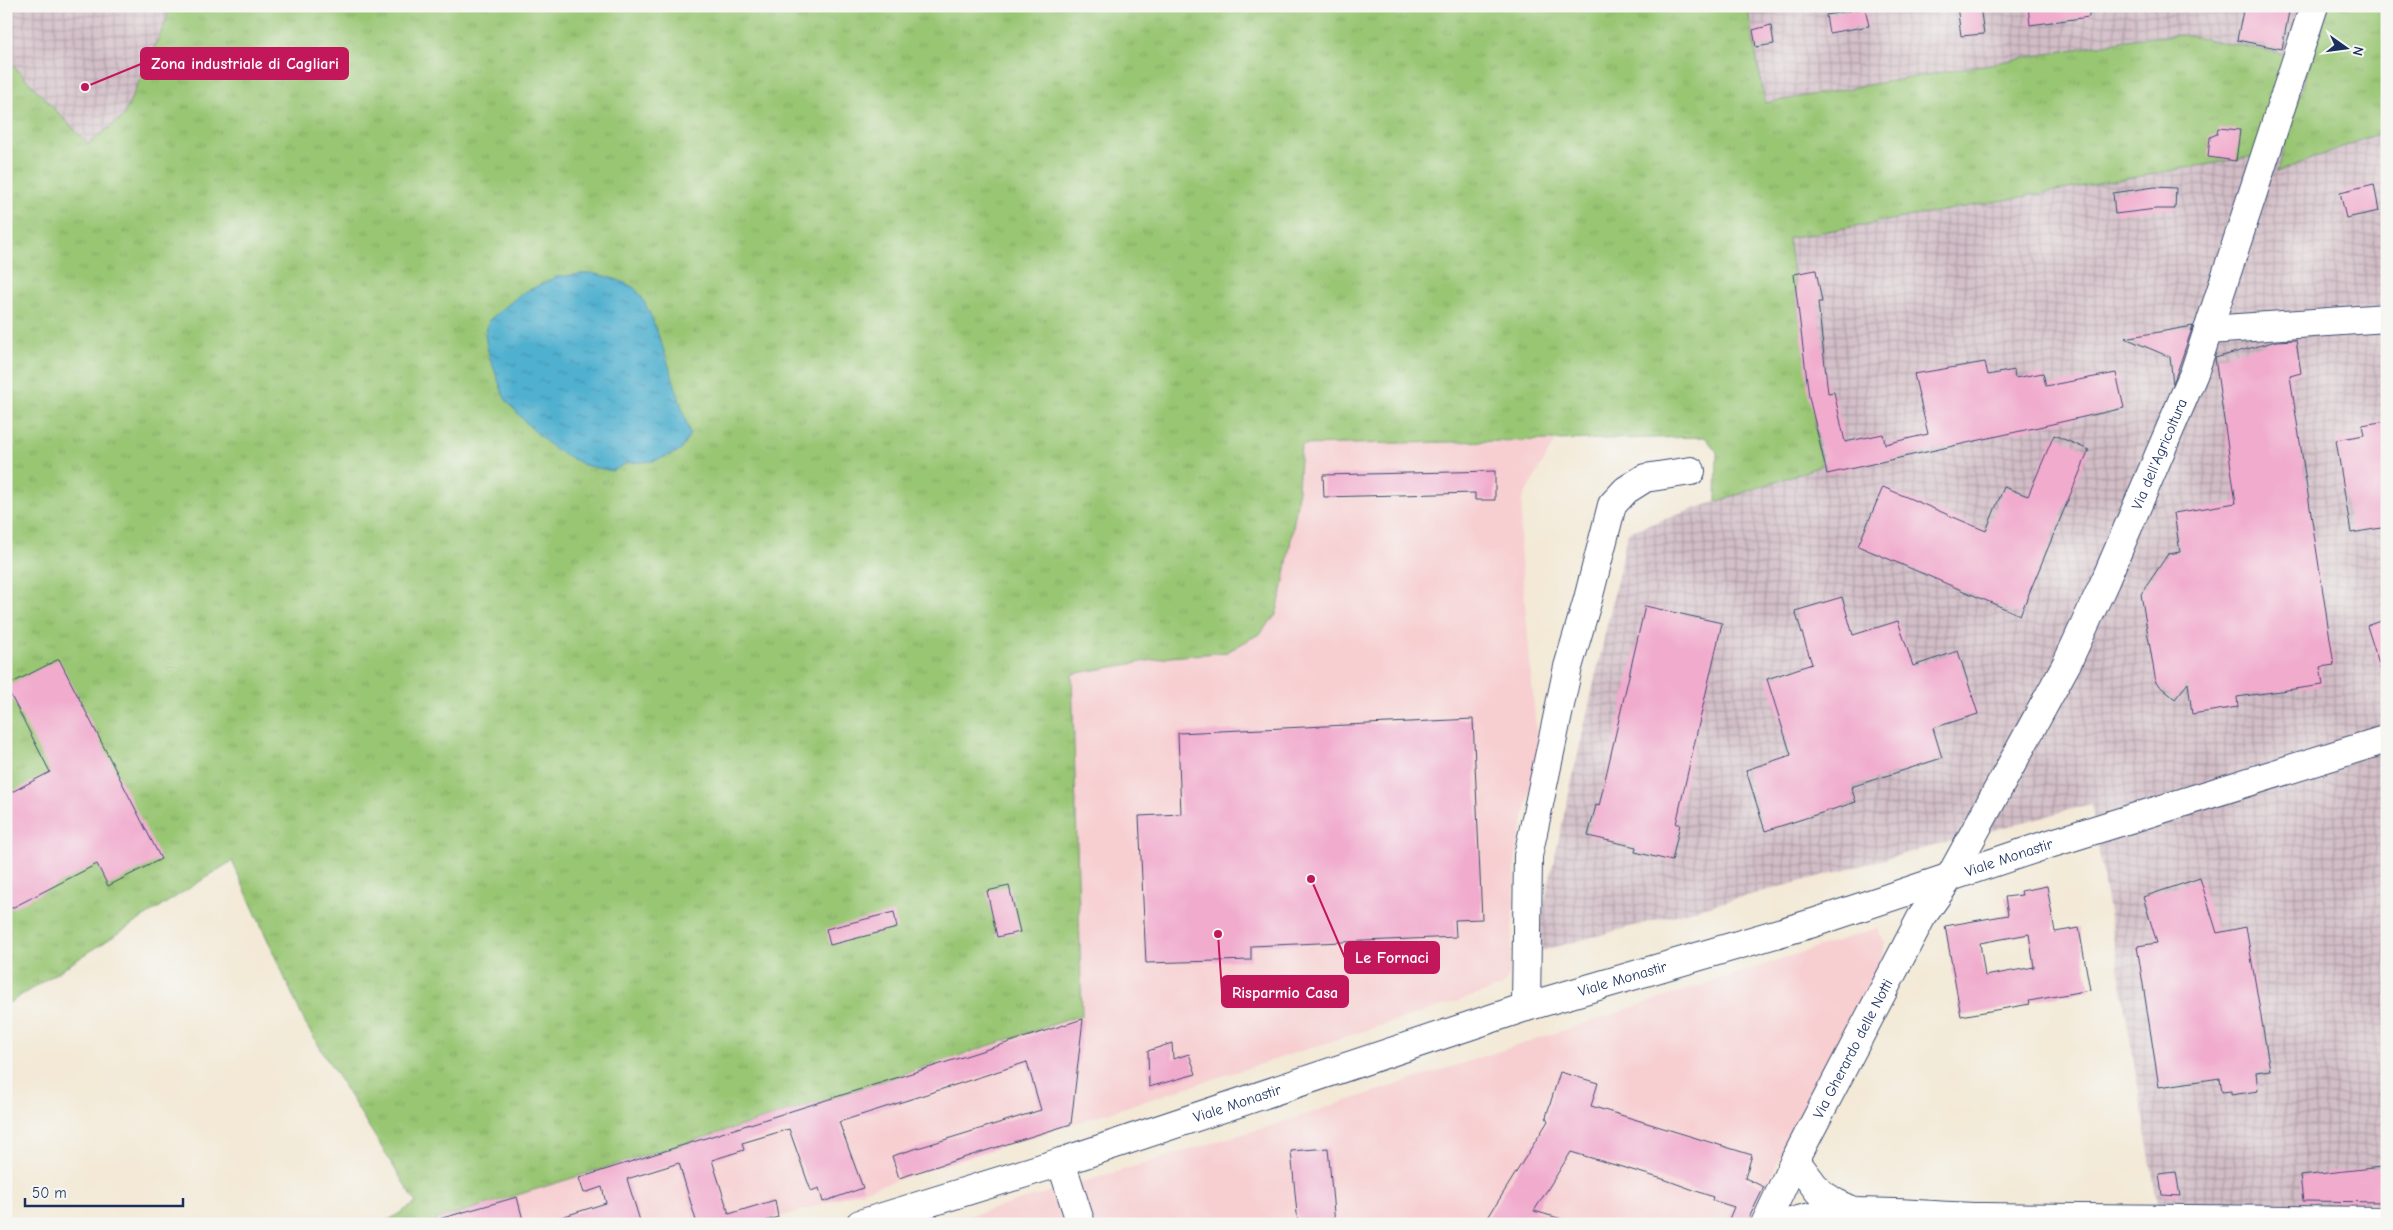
<svg xmlns="http://www.w3.org/2000/svg" width="2393" height="1230" viewBox="0 0 2393 1230" font-family="'Comic Neue',sans-serif">
<defs>
<pattern id="industrial-grid" width="8" height="8" patternUnits="userSpaceOnUse" patternTransform="scale(1.25)"><rect width="8" height="8" fill="#d2bdc6"/><path d="M0 4h8M4 0v8" fill="none" stroke="#aa9aa4"/></pattern>
<pattern id="grass-tufts" width="24" height="20" patternUnits="userSpaceOnUse" patternTransform="scale(1.25)"><rect width="24" height="20" fill="#99c673"/><path d="M3 7l-1-3M5 7V3M7 7l1-3M15 17l-1-3M17 17v-4M19 17l1-3" fill="none" stroke="#83aa66"/></pattern>
<pattern id="water-ripples" width="26" height="14" patternUnits="userSpaceOnUse" patternTransform="scale(1.25)"><rect width="26" height="14" fill="#50b0cf"/><path d="M2 4q2-2 4 0t4 0M15 11q2-2 4 0t4 0" fill="none" stroke="#4290ab"/></pattern>
</defs>
<rect width="100%" height="100%" fill="#f6f6f2"/>
<filter id="ink" filterUnits="userSpaceOnUse"><feTurbulence type="fractalNoise" baseFrequency=".02" numOctaves="2"/><feDisplacementMap in="SourceGraphic" scale="10" xChannelSelector="R" yChannelSelector="G"/><feConvolveMatrix kernelMatrix="1 2 1 2 8 2 1 2 1" color-interpolation-filters="sRGB"/></filter>
<filter id="wash" filterUnits="userSpaceOnUse"><feTurbulence type="fractalNoise" baseFrequency=".0096" numOctaves="4" result="noise"/><feDisplacementMap in="SourceGraphic" scale="20" xChannelSelector="R" yChannelSelector="G"/><feGaussianBlur stdDeviation="1.12" result="paint"/><feColorMatrix in="noise" values="0 0 0 0 0 0 0 0 0 0 0 0 0 0 0 0 0 1.4 0 .05"/><feComposite in="paint" operator="in"/></filter>
<g filter="url(#wash)">
<rect width="100%" height="100%" fill="#f3e9d6"/>
<g fill="#f7cfd1">
<polygon points="1555,441 1522,500 1520,546 1538,752 1516,857 1511,952 1509,976 1502,987 759,1224 431,1224 430,1219 1082,1015 1072,674 1171,657 1227,652 1283,586 1297,504 1301,445"/>
<polygon points="1877,928 1885,942 1883,956 1845,1027 1747,1224 942,1224 1276,1124"/>
</g>
<g fill="url(#industrial-grid)">
<polygon points="6,6 168,6 167,19 123,117 88,144 6,58"/>
<polygon points="1747,6 2327,6 2277,171 2387,130 2387,1204 2158,1208 2091,804 1533,953 1628,532 1821,465 1788,238 2260,155 2133,39 1765,103"/>
</g>
<g fill="url(#grass-tufts)" stroke="#5a7a68">
<polygon points="168,6 1397,6 1402,9 1435,6 1747,6 1765,103 2133,39 2183,35 2286,54 2261,155 1788,238 1821,466 1716,502 1717,452 1705,437 1301,445 1297,504 1283,586 1276,615 1259,634 1227,652 1171,657 1072,674 1082,1015 813,1104 436,1220 437,1224 382,1224 416,1203 306,1025 232,861 6,1005 6,58 88,144 123,117 167,19"/>
<polygon points="2327,6 2387,6 2387,130 2277,172"/>
</g>
<path fill="url(#water-ripples)" stroke="#367096" d="M591 273C605 276 622 280 634 288 653 302 681 407 690 434L680 451 654 461 627 463 612 471 584 465 553 448 529 426 505 399 489 355 485 336 489 320 521 294 556 277Z"/>
<g id="blocks">
<g fill="#f1abcd" fill-rule="evenodd">
<polygon points="1957,6 1980,6 1984,34 1961,36"/>
<polygon points="2028,6 2089,6 2089,17 2030,25"/>
<polygon points="2244,6 2290,6 2282,49 2237,40"/>
<polygon points="1865,8 1869,26 1829,33 1826,15"/>
<polygon points="1771,25 1774,44 1756,47 1753,30"/>
<polygon points="2218,128 2240,130 2236,161 2208,157 2210,137 2217,134"/>
<polygon points="2374,184 2379,211 2346,218 2340,192"/>
<polygon points="2155,187 2176,188 2175,209 2156,209 2115,214 2113,193"/>
<polygon points="1816,270 1822,302 1818,302 1828,393 1834,392 1845,442 1883,434 1885,444 1928,434 1914,374 1985,362 1988,375 2014,370 2015,378 2043,373 2046,386 2116,373 2124,408 1827,474 1809,397 1794,274"/>
<polygon points="2193,326 2173,384 2170,357 2125,338"/>
<polygon points="2296,340 2301,373 2290,376 2334,665 2320,667 2323,685 2237,697 2238,707 2192,714 2188,683 2175,699 2156,683 2141,594 2168,554 2180,552 2174,513 2236,503 2215,358 2276,341"/>
<polygon points="2387,421 2387,527 2351,533 2336,440 2364,435 2362,425"/>
<polygon points="2054,435 2089,450 2020,615 1858,546 1883,487 1986,531 2004,487 2028,496"/>
<polygon points="1495,471 1495,500 1475,500 1475,493 1324,497 1323,475"/>
<polygon points="1842,597 1853,635 1898,621 1913,666 1958,651 1978,714 1933,728 1942,758 1851,787 1856,802 1765,831 1746,770 1791,755 1767,679 1812,664 1795,611"/>
<polygon points="1645,606 1722,623 1676,824 1680,824 1672,861 1635,852 1636,847 1588,836 1596,805 1599,806"/>
<polygon points="2387,619 2387,677 2383,677 2367,626"/>
<polygon points="59,659 161,859 108,886 97,864 6,911 6,795 50,772 6,686"/>
<polygon points="1473,719 1482,919 1455,920 1456,937 1251,946 1251,960 1146,963 1139,816 1181,814 1178,733"/>
<polygon points="2200,878 2217,933 2246,927 2270,1070 2256,1072 2258,1091 2231,1095 2231,1091 2222,1092 2220,1078 2159,1087 2137,946 2157,943 2143,897"/>
<polygon points="1009,886 1020,932 997,937 987,891"/>
<path d="M2047 886 2055 932 2079 928 2090 990 2029 1001 2030 1004 1961 1016 1945 926 2008 915 2005 897 2022 895 2021 891ZM2029 934 2034 967 1985 976 1980 943Z"/>
<polygon points="894,912 897,928 830,945 826,929"/>
<polygon points="1083,1019 1071,1124 899,1178 892,1156 1041,1110 1027,1062 839,1122 863,1188 823,1202 819,1188 811,1191 789,1129 742,1143 744,1150 712,1160 729,1214 775,1200 778,1217 756,1224 697,1224 679,1163 627,1179 641,1224 553,1224 552,1220 606,1203 602,1187 584,1193 579,1178"/>
<polygon points="1172,1043 1173,1059 1189,1054 1196,1074 1149,1087 1148,1051"/>
<polygon points="1560,1072 1598,1083 1591,1106 1752,1155 1745,1178 1764,1187 1746,1224 1727,1224 1734,1207 1712,1200 1713,1197 1666,1180 1571,1152 1534,1211 1562,1219 1562,1224 1484,1224 1548,1121 1546,1117"/>
<polygon points="1328,1148 1335,1224 1298,1224 1291,1151"/>
<polygon points="2381,1167 2387,1202 2303,1201 2300,1176"/>
<polygon points="2176,1172 2180,1196 2162,1195 2159,1174"/>
<polygon points="517,1197 524,1224 440,1224 439,1219"/>
</g>
</g>
</g>
<g filter="url(#ink)">
<use href="#blocks" fill-opacity="0" stroke="#3b4b70" stroke-width="1"/>
<g fill="none" stroke-linecap="round" stroke-linejoin="round">
<g stroke="#3b4b70" stroke-width="30">
<g id="minor">
<polyline points="2208,330 2387,318"/>
<polyline points="1526,1007 1528,856 1568,667 1588,599 1612,505 1626,490 1645,478 1691,471"/>
<polyline points="1795,1160 1819,1192 1836,1203 1858,1213"/>
<polyline points="1061,1162 1081,1224"/>
<path id="s1" d="M1765 1224 1795 1160 1921 918 1950 877 2067 663 2105 581 2194 373 2314 6"/>
<path d="M1786 1224C1844 1203 1917 1216 1978 1217 2114 1219 2250 1220 2387 1221"/>
</g>
</g>
<g stroke="#3b4b70" stroke-width="30">
<g id="major">
<path id="s2" d="M860 1224 1061 1162 1526 1007 1813 923 2043 846 2387 739"/>
</g>
</g>
<use href="#minor" stroke="#fff" stroke-width="28"/>
<use href="#major" stroke="#fff" stroke-width="28"/>
</g>
</g>
<g text-anchor="middle" dominant-baseline="central" stroke-width="4.5" stroke-linejoin="round" paint-order="stroke">
<g font-size="15" fill="#1b2f5e" stroke="#f6f6f2">
<text stroke="none"><textPath href="#s1" startOffset="866">Via dell'Agricoltura</textPath></text>
<text stroke="none"><textPath href="#s2" startOffset="1206">Viale Monastir</textPath></text>
<text stroke="none"><textPath href="#s2" startOffset="801">Viale Monastir</textPath></text>
<text stroke="none"><textPath href="#s1" startOffset="196">Via Gherardo delle Notti</textPath></text>
<text stroke="none"><textPath href="#s2" startOffset="396">Viale Monastir</textPath></text>
</g>
</g>
<path fill="none" stroke="#c2185b" stroke-width="2" d="M85 87L141 64M1311 879L1345 958M1218 934L1222 992"/>
<g fill="#c2185b" stroke="#f6f6f2" stroke-width="2">
<circle cx="85" cy="87" r="5"/>
<circle cx="1311" cy="879" r="5"/>
<circle cx="1218" cy="934" r="5"/>
</g>
<g fill="#c2185b" stroke="#c2185b" stroke-width="2">
<rect x="141" y="48" width="207" height="31" rx="5"/>
<rect x="1345" y="942" width="94" height="31" rx="5"/>
<rect x="1222" y="976" width="126" height="31" rx="5"/>
</g>
<g font-size="16" text-anchor="middle" font-weight="bold" fill="#fff">
<text x="245" y="69">Zona industriale di Cagliari</text>
<text x="1392" y="963">Le Fornaci</text>
<text x="1285" y="998">Risparmio Casa</text>
</g>
<rect width="2393" height="1230" fill="none" stroke="#f6f6f2" stroke-width="25"/>
<g transform="translate(2346 48) rotate(104)" stroke="#f6f6f2" stroke-width="4" paint-order="stroke">
<path d="M0-4L9 19L0 12L-9 19Z" fill="#1b2f5e"/>
<text y="-8" font-size="14" font-weight="bold" text-anchor="middle" fill="#1b2f5e">N</text>
</g>
<path d="M25 1198v8h158v-8" fill="none" stroke="#1b2f5e" stroke-width="2.5"/>
<text x="32" y="1198" font-size="15" fill="#1b2f5e" stroke="#f6f6f2" stroke-width="4" paint-order="stroke">50 m</text>
</svg>
